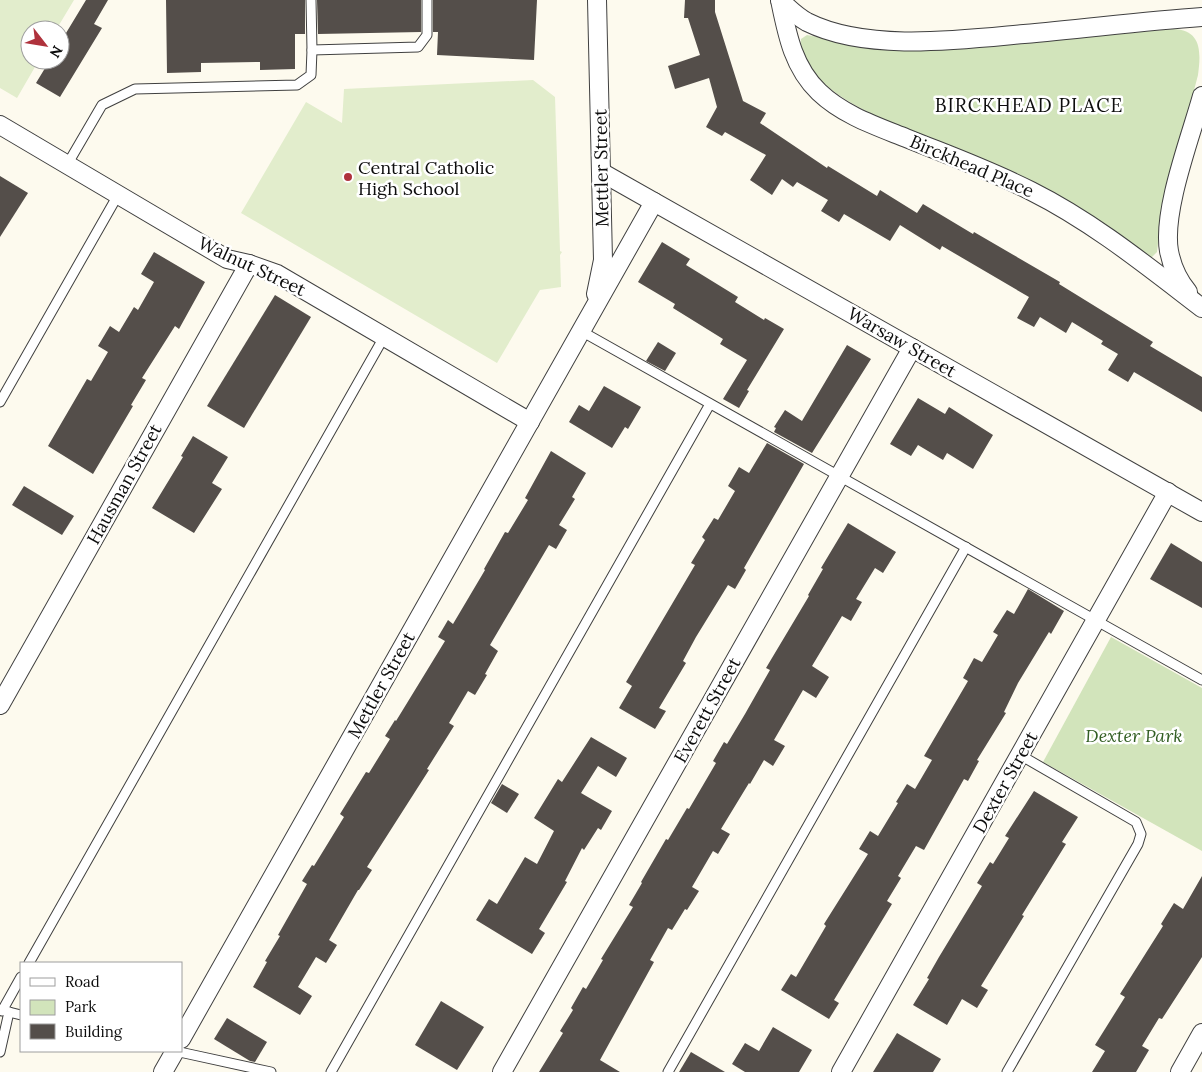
<svg xmlns="http://www.w3.org/2000/svg" width="1202" height="1072" viewBox="0 0 1202 1072" font-family="Lora,serif">
<rect width="100%" height="100%" fill="#fdfaee"/>
<g fill="#d2e4bb">
<path d="M1173 29C1202 30 1201 52 1198 75L1161 217 1157 252 1151 258C1118 237 1089 211 1054 193 1028 179 1002 167 975 156 931 138 796 98 801 39L807 35 868 47 896 50H930L966 48Z"/>
<polygon points="1111,637 1202,688 1202,851 1043,762"/>
</g>
<g fill="#e2edcc">
<polygon points="0,0 74,0 56,30 30,30 30,60 39,60 17,98 0,88"/>
<polygon points="533,80 555,97 560,251 562,252 560,255 561,287 540,290 497,363 241,213 306,102 342,123 344,89"/>
</g>
<g fill="#544e4a">
<polygon points="86,0 108,0 94,24 102,28 60,97 36,83 50,60 60,60 60,43"/>
<polygon points="166,0 305,0 305,34 295,34 295,69 260,70 260,62 201,63 201,72 167,73"/>
<polygon points="317,0 421,0 421,32 318,34"/>
<polygon points="433,0 537,0 534,60 437,55 438,32 433,32"/>
<polygon points="685,0 715,0 715,12 743,101 766,113 760,123 827,168 828,166 877,196 880,190 917,213 923,204 973,234 974,232 1060,282 1059,284 1153,342 1150,346 1202,377 1202,412 1134,372 1128,382 1108,370 1118,354 1101,344 1103,341 1072,322 1066,333 1040,317 1034,327 1017,318 1029,297 942,246 940,250 900,225 890,241 844,214 839,222 821,211 828,200 797,182 793,187 782,179 772,195 750,180 766,155 725,132 722,136 706,127 717,107 709,78 675,89 668,66 700,55 688,18 684,18"/>
<polygon points="0,176 28,193 0,237"/>
<polygon points="662,242 690,259 686,265 738,297 735,302 764,320 765,318 784,329 747,390 749,391 739,408 723,399 747,360 720,344 723,339 673,308 675,304 638,282"/>
<polygon points="154,252 205,282 179,329 175,326 142,378 146,380 131,405 133,406 93,474 48,446 87,379 91,381 108,352 98,346 110,326 119,332 134,307 138,310 154,282 141,274"/>
<polygon points="275,295 311,317 244,428 207,406"/>
<polygon points="658,342 676,353 665,371 646,361"/>
<polygon points="847,345 871,359 812,453 774,432 776,428 774,427 785,410 802,421"/>
<polygon points="604,386 641,407 628,429 625,427 612,448 569,422 579,405 589,411"/>
<polygon points="918,398 945,414 949,407 993,435 973,469 947,453 943,460 918,445 911,456 890,444"/>
<polygon points="193,436 228,457 212,483 222,489 194,533 152,508 183,457 181,456"/>
<polygon points="767,443 804,464 744,568 746,570 735,589 728,585 696,637 683,661 686,663 659,708 666,711 655,729 619,708 632,686 626,682 695,565 691,563 705,540 702,537 714,518 718,520 735,491 728,486 739,467 749,473"/>
<polygon points="551,451 586,473 572,497 575,499 559,525 567,530 556,549 549,545 490,645 498,651 485,674 487,675 475,695 468,691 449,723 454,726 427,769 429,770 367,867 372,870 359,890 358,890 329,940 337,945 326,963 316,957 298,987 312,996 300,1015 253,987 267,962 265,961 280,936 278,935 307,884 302,881 312,865 314,866 344,817 340,814 366,772 369,773 390,739 385,736 395,720 396,721 445,641 438,637 448,620 453,624 485,570 484,569 505,532 508,533 528,500 525,498"/>
<polygon points="24,486 74,516 62,535 12,505"/>
<polygon points="848,523 896,552 883,573 875,568 856,599 862,602 851,621 842,616 812,666 829,677 816,698 803,690 774,740 785,746 773,766 764,760 750,784 749,783 721,829 730,834 718,854 713,851 692,887 699,891 687,910 685,909 672,930 668,928 650,960 654,962 600,1060 620,1072 539,1072 563,1033 560,1031 573,1010 571,1008 583,987 586,989 603,960 601,959 633,907 629,905 642,883 641,882 666,839 668,840 687,808 689,809 716,763 713,761 724,742 727,744 745,714 770,670 766,668 809,596 808,595 823,569 821,568"/>
<polygon points="1171,543 1202,562 1202,608 1150,579"/>
<polygon points="1028,589 1064,611 1051,634 1049,632 1018,683 1004,712 1006,713 977,760 979,761 968,781 964,779 924,850 916,846 898,876 901,878 887,901 892,904 834,1000 839,1003 829,1019 781,990 791,974 796,977 826,926 824,924 868,854 859,849 870,831 878,836 898,803 896,802 907,784 915,789 932,760 924,756 968,681 963,678 974,658 982,662 998,635 993,632 1007,610 1014,614"/>
<polygon points="591,737 627,758 616,777 598,766 581,793 612,811 601,830 598,828 584,850 582,848 565,881 567,882 539,929 545,933 532,954 476,920 489,899 497,904 525,857 537,864 554,831 534,818 558,779 562,782"/>
<polygon points="502,784 519,794 507,813 491,803"/>
<polygon points="1034,791 1078,817 1062,842 1066,844 1022,915 1024,916 981,986 988,990 977,1008 962,999 947,1025 913,1005 929,979 927,978 939,957 982,886 977,883 990,862 993,864 1009,838 1005,836"/>
<polygon points="1202,876 1202,957 1162,1019 1159,1018 1142,1046 1149,1050 1136,1072 1092,1072 1105,1051 1095,1045 1125,997 1120,994 1163,926 1161,924 1174,903 1183,909"/>
<polygon points="441,1001 484,1027 457,1070 415,1045"/>
<polygon points="227,1018 267,1042 255,1062 250,1061 214,1039"/>
<polygon points="773,1027 812,1050 799,1072 745,1072 732,1064 745,1043 759,1051"/>
<polygon points="897,1033 941,1059 933,1072 873,1072"/>
<polygon points="691,1052 725,1072 679,1072"/>
</g>
<g fill="none" stroke-linecap="round" stroke-linejoin="round">
<g stroke="#404040" stroke-width="11">
<g id="lane">
<polyline points="312,50 418,47 427,35 427,0"/>
<polyline points="67,165 102,105 135,89 297,85 311,75 312,50 311,0"/>
<polyline points="581,331 1202,680"/>
<polyline points="0,402 118,195"/>
<polyline points="29,963 384,337"/>
<polyline points="2,1011 21,977"/>
<polyline points="5,1011 21,1015"/>
<polyline points="175,1051 271,1072"/>
<polyline points="0,1052 9,1012"/>
<polyline points="331,1072 710,404"/>
<polyline points="668,1072 966,547"/>
<polyline points="1007,1072 1138,844 1141,834 1136,822 1020,755"/>
</g>
</g>
<g stroke="#404040" stroke-width="20">
<g id="street">
<path d="M780 0C787 34 793 67 819 92 843 115 876 126 906 138 948 155 990 170 1031 191 1093 222 1147 266 1202 308"/>
<path d="M780 0C788 8 796 16 807 22 867 52 959 40 1024 34 1083 29 1143 21 1202 17"/>
<polyline points="0,125 227,259 249,264 277,274 530,422"/>
<polyline points="601,172 1202,512"/>
<path d="M1188 292C1178 280 1172 267 1169 251 1162 211 1191 136 1202 96"/>
<polyline points="596,294 603,260 597,0"/>
<polyline points="0,705 249,264"/>
<polyline points="181,1039 654,202"/>
<polyline points="163,1072 175,1051"/>
<polyline points="502,1072 912,348"/>
<polyline points="841,1072 1168,492"/>
<polyline points="1180,1072 1202,1033"/>
</g>
</g>
<use href="#lane" stroke="#fff" stroke-width="9"/>
<use href="#street" stroke="#fff" stroke-width="18"/>
</g>
<circle fill="#af323c" stroke="#fff" stroke-width="2" cx="348" cy="177" r="5"/>
<g text-anchor="middle" dominant-baseline="central" stroke-width="5" stroke-linejoin="round" paint-order="stroke">
<g font-size="18" fill="#0d0d0d" stroke="#fff">
<text transform="translate(972 166) rotate(23)">Birckhead Place</text>
<text transform="translate(601 168) rotate(-91)">Mettler Street</text>
<text transform="translate(252 266) rotate(25)">Walnut Street</text>
<text transform="translate(902 342) rotate(30)">Warsaw Street</text>
<text transform="translate(124 484) rotate(-61)">Hausman Street</text>
<text transform="translate(381 685) rotate(-61)">Mettler Street</text>
<text transform="translate(707 710) rotate(-61)">Everett Street</text>
<text transform="translate(1005 782) rotate(-61)">Dexter Street</text>
</g>
<g font-size="18" fill="#0d0d0d" stroke="#fff" text-anchor="start">
<text x="358" y="167">Central Catholic<tspan x="358" dy="21">High School</tspan></text>
</g>
<g font-size="18" font-style="italic" fill="#325e23" stroke="#fff">
<text x="1134" y="735">Dexter Park</text>
</g>
<g font-size="19" letter-spacing="1" fill="#0d0d0d" stroke="#fff">
<text x="1029" y="105">BIRCKHEAD PLACE</text>
</g>
</g>
<rect x="20" y="962" width="162" height="90" fill="#ffffff" stroke="#9e9e9e"/>
<rect x="30" y="978" width="25" height="8" fill="#ffffff" stroke="#9e9e9e"/>
<text x="65" y="987" font-size="15" fill="#0d0d0d">Road</text>
<rect x="30" y="1000" width="25" height="15" fill="#d2e4bb" stroke="#9e9e9e"/>
<text x="65" y="1012" font-size="15" fill="#0d0d0d">Park</text>
<rect x="30" y="1024" width="25" height="15" fill="#544e4a" stroke="#9e9e9e"/>
<text x="65" y="1037" font-size="15" fill="#0d0d0d">Building</text>
<g transform="translate(45 45) rotate(121)"><circle r="24" fill="#ffffff" stroke="#9e9e9e"/>
<path d="M0-4L9 19L0 12L-9 19Z" fill="#af323c"/>
<text y="-8" font-size="14" font-weight="bold" text-anchor="middle" fill="#0d0d0d">N</text>
</g>
</svg>
